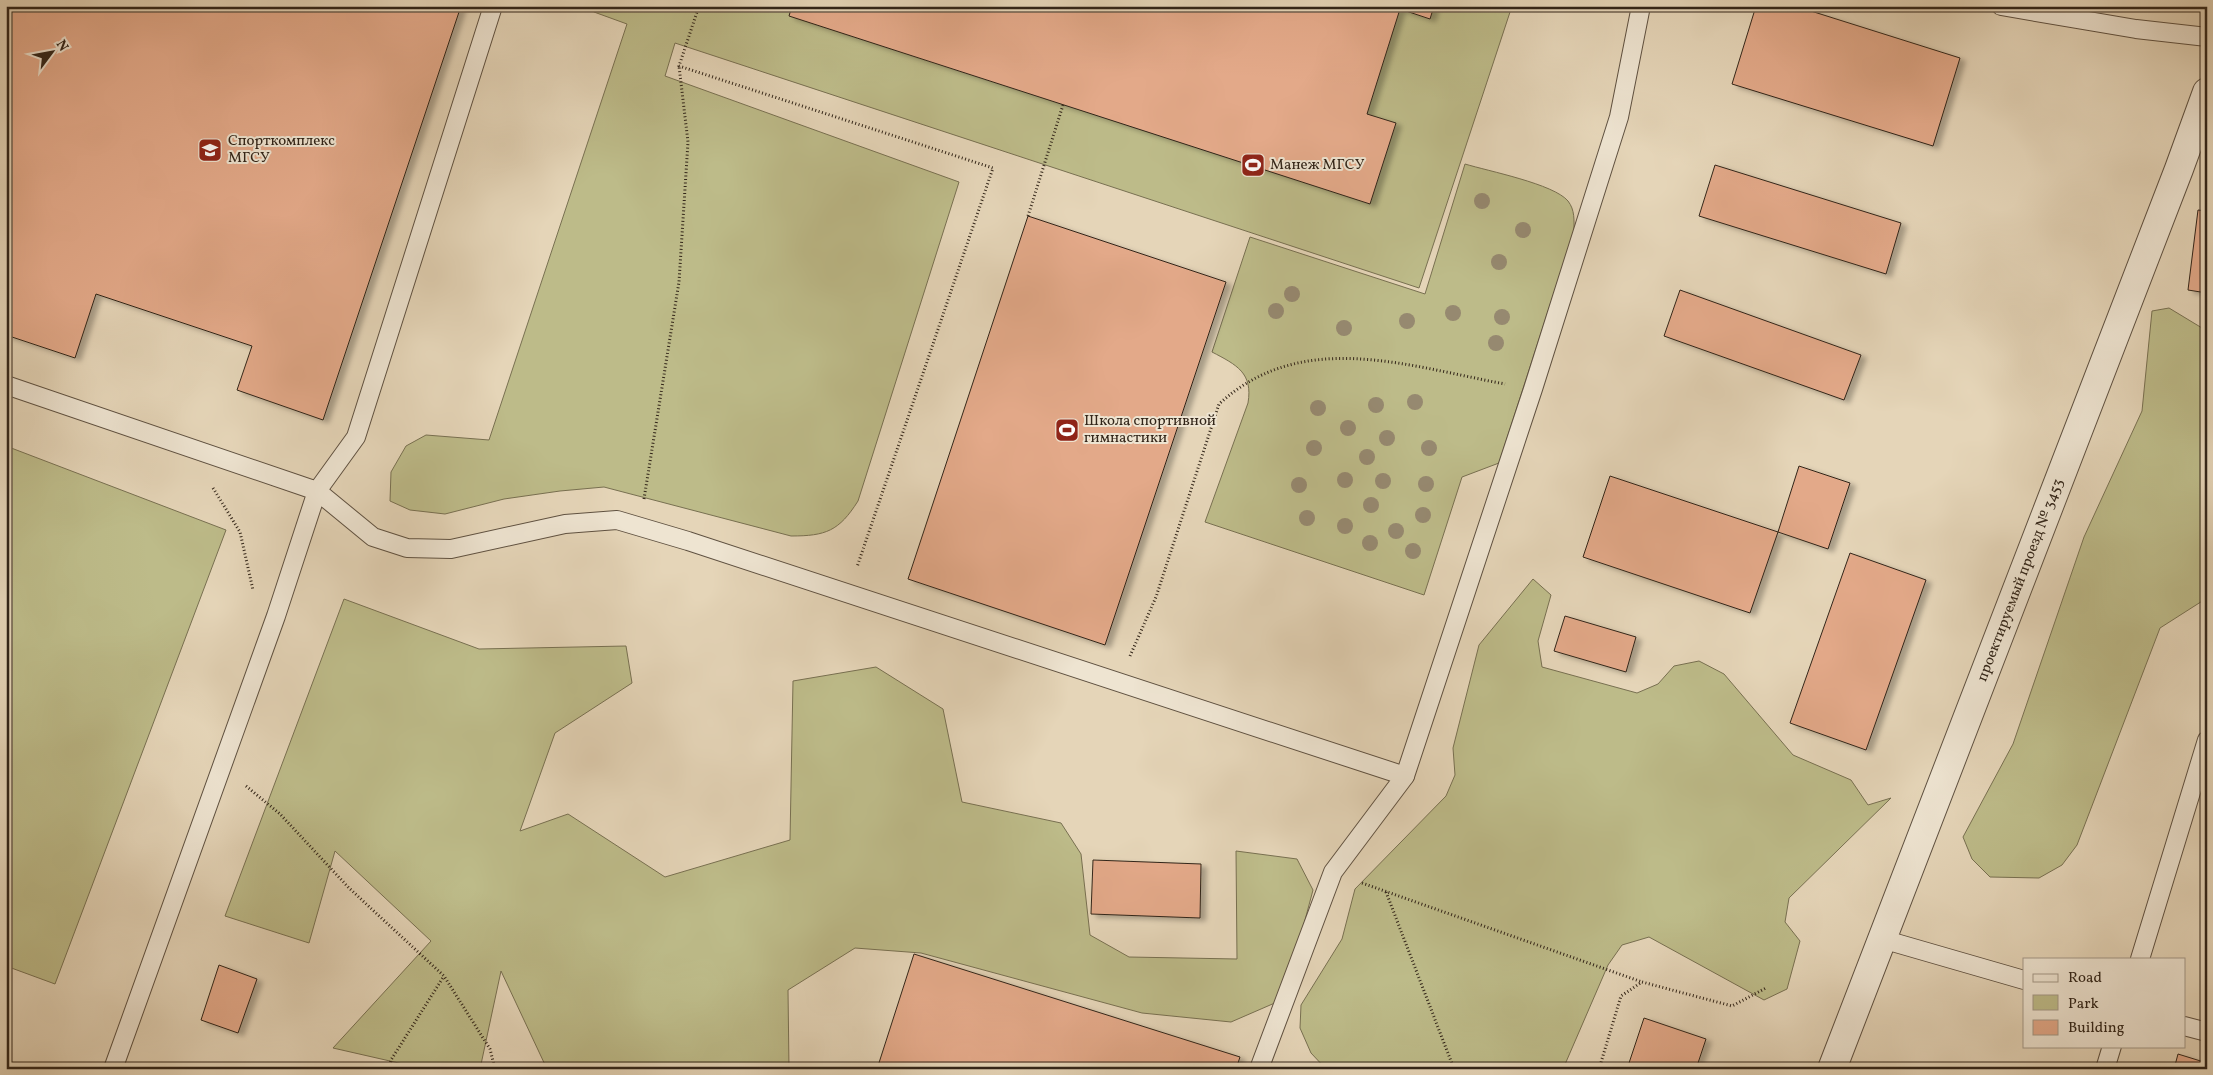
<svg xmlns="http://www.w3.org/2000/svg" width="2213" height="1075" viewBox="0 0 2213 1075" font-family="Vollkorn,serif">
<defs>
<filter id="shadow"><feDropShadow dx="5.5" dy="3" stdDeviation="2.5" flood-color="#0004"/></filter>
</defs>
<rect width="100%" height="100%" fill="#e5d5b8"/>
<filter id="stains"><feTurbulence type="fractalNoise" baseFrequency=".004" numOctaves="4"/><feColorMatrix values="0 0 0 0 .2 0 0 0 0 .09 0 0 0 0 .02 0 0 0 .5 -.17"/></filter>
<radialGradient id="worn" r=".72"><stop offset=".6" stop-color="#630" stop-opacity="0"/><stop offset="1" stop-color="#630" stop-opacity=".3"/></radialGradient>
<g fill="#bdbb89" stroke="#787051">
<path d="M586 6H1512L1419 288 675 43 665 76 959 182 858 501C839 531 826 536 791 536L604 487 560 491 504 499 445 514 410 510 390 501 391 472 406 446 426 435 489 440 627 24 594 12Z"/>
<path d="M1465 164C1488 171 1554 184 1568 201 1575 210 1574 220 1574 231L1499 463 1462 477 1424 595 1205 522 1248 403C1253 373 1237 365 1212 352L1250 237 1425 294Z"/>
<polygon points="2169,308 2207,331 2207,598 2160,628 2077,845 2062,865 2039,878 1990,877 1972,859 1963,837 2013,744 2084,537 2142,411 2152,311"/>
<polygon points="6,446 226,530 55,984 6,966"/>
<polygon points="1533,579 1551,595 1538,641 1542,667 1637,693 1658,684 1674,666 1699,661 1724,674 1793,755 1851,780 1868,805 1891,798 1789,898 1785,922 1800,941 1787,989 1764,1000 1649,937 1622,945 1608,965 1563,1069 1326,1069 1311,1053 1300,1028 1301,1005 1342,939 1355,889 1446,796 1455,775 1453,748 1479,645"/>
<polygon points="344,599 479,649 626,646 632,683 555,733 520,831 568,814 665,877 790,840 793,681 876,667 943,709 962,802 1061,823 1081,854 1090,935 1129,957 1237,959 1236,851 1297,859 1313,890 1284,999 1231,1022 1142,1013 921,953 855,948 788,990 789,1069 547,1069 501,971 480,1069 425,1069 333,1048 431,941 335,851 309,943 225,916"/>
</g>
<g fill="#e3a989" stroke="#322519" filter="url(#shadow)">
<polygon points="6,6 461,6 323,420 237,390 252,346 96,294 75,358 6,335"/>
<polygon points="792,6 1434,6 1430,19 1400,9 1367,114 1396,123 1370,204 789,16"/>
<polygon points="1756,6 1795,6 1960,58 1933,146 1732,84"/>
<polygon points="1715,165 1901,223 1886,274 1699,216"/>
<polygon points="2198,210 2207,211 2207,293 2188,290"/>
<polygon points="1028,216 1226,282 1105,645 908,579"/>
<polygon points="1680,290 1861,355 1844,400 1664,336"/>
<polygon points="1799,466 1850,483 1828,549 1778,532"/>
<polygon points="1610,476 1778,532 1750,613 1583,557"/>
<polygon points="1850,553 1926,580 1866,750 1790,723"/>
<polygon points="1565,616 1636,637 1626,672 1554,651"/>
<polygon points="1093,860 1201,864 1200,918 1091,914"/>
<polygon points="914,954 1240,1057 1236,1069 877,1069"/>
<polygon points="219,965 257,979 238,1033 201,1020"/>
<polygon points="1644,1018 1706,1039 1696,1069 1627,1069"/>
<polygon points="2178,1054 2207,1063 2207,1069 2174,1069"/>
</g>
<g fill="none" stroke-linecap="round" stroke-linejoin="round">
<g stroke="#5f5141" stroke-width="20">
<g id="lane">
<polyline points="2001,6 2136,29 2207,37"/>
<polyline points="6,385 317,491 356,437 493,6"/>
<polyline points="1882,939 2024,980"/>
<polyline points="2140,959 2207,740"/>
<polyline points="2184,1026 2207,1032"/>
<polyline points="113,1069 276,616 317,491 373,537 407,548 451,549 565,524 617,520 688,541 1405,776"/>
<polyline points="1259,1069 1333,872 1405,776 1533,389 1619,117 1641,6"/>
<polyline points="2105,1069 2112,1046"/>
</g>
</g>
<g stroke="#5f5141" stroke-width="30">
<g id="street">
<path id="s1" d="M1832 1069 2179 169 2207 92"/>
</g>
</g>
<g stroke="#322519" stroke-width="3" stroke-dasharray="1 2.5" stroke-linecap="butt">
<polyline points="699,6 679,66 993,168 857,567"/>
<polyline points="1028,216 1063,105"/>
<polyline points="213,488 240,532 253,590"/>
<polyline points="644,499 679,282 688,142 679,66"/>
<path d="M1130 656 1156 597 1219 404C1302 328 1407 366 1505 384"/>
<polyline points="246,786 280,814 349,888 444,976 490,1049 495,1069"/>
<polyline points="1362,883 1642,982"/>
<polyline points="1386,892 1454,1069"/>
<polyline points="389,1069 391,1060 444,976"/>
<polyline points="1599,1069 1621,996 1642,982 1732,1006 1766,988"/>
</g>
<use href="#lane" stroke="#eee4d1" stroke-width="18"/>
<use href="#street" stroke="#eee4d1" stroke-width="28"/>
</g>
<g fill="#968970">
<circle cx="1482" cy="201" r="8"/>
<circle cx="1523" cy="230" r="8"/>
<circle cx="1499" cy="262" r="8"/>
<circle cx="1292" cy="294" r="8"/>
<circle cx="1276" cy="311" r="8"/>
<circle cx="1453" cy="313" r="8"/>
<circle cx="1502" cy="317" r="8"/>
<circle cx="1407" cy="321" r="8"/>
<circle cx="1344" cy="328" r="8"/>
<circle cx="1496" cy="343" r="8"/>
<circle cx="1415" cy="402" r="8"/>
<circle cx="1376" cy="405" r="8"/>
<circle cx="1318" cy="408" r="8"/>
<circle cx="1348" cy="428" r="8"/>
<circle cx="1387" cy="438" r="8"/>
<circle cx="1314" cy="448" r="8"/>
<circle cx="1429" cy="448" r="8"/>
<circle cx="1367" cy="457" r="8"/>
<circle cx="1345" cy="480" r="8"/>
<circle cx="1383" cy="481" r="8"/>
<circle cx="1426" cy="484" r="8"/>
<circle cx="1299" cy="485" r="8"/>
<circle cx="1371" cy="505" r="8"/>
<circle cx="1423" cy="515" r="8"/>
<circle cx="1307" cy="518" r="8"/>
<circle cx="1345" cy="526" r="8"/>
<circle cx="1396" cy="531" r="8"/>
<circle cx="1370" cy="543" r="8"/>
<circle cx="1413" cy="551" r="8"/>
</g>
<defs>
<g id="university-square" transform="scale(1.25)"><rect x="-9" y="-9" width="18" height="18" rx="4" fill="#8f2418" stroke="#eee4d1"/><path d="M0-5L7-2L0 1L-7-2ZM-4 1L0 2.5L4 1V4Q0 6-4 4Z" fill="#fff"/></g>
<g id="stadium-square" transform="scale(1.25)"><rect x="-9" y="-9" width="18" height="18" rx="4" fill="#8f2418" stroke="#eee4d1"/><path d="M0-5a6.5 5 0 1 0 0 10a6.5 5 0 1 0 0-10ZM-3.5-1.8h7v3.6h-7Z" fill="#fff"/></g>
</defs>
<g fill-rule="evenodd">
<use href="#university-square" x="210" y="150"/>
<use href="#stadium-square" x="1253" y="165"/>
<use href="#stadium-square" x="1067" y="430"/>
</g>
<g text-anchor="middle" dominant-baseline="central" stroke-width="4" stroke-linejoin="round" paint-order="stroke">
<g font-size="15" fill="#322519" stroke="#eee4d1" text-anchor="start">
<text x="228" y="141">Спорткомплекс<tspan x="228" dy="17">МГСУ</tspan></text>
<text x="1270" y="165">Манеж МГСУ</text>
<text x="1084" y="421">Школа спортивной<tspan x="1084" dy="17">гимнастики</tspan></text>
</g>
<g font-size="15" fill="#322519" stroke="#eee4d1">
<text stroke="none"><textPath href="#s1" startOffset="524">проектируемый проезд № 3453</textPath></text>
</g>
</g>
<rect width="2213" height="1075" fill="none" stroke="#e5d5b8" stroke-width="25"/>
<rect x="8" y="8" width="2198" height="1060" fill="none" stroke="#322519" stroke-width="2.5"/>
<rect x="12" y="12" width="2188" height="1050" fill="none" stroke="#322519"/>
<rect x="2023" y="958" width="162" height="90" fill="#eee4d1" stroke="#a39887"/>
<rect x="2033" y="974" width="25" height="8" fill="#eee4d1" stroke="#a39887"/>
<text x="2068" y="982" font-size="15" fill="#322519">Road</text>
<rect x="2033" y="995" width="25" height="15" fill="#bdbb89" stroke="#a39887"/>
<text x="2068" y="1008" font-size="15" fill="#322519">Park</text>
<rect x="2033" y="1020" width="25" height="15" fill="#e3a989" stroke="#a39887"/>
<text x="2068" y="1032" font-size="15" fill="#322519">Building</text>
<g transform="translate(52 52) rotate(58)" stroke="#eee4d1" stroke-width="4" paint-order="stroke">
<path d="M0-4L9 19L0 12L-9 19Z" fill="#322519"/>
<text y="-8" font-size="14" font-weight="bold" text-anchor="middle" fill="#322519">N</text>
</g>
<rect width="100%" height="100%" filter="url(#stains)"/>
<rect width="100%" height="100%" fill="url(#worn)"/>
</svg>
